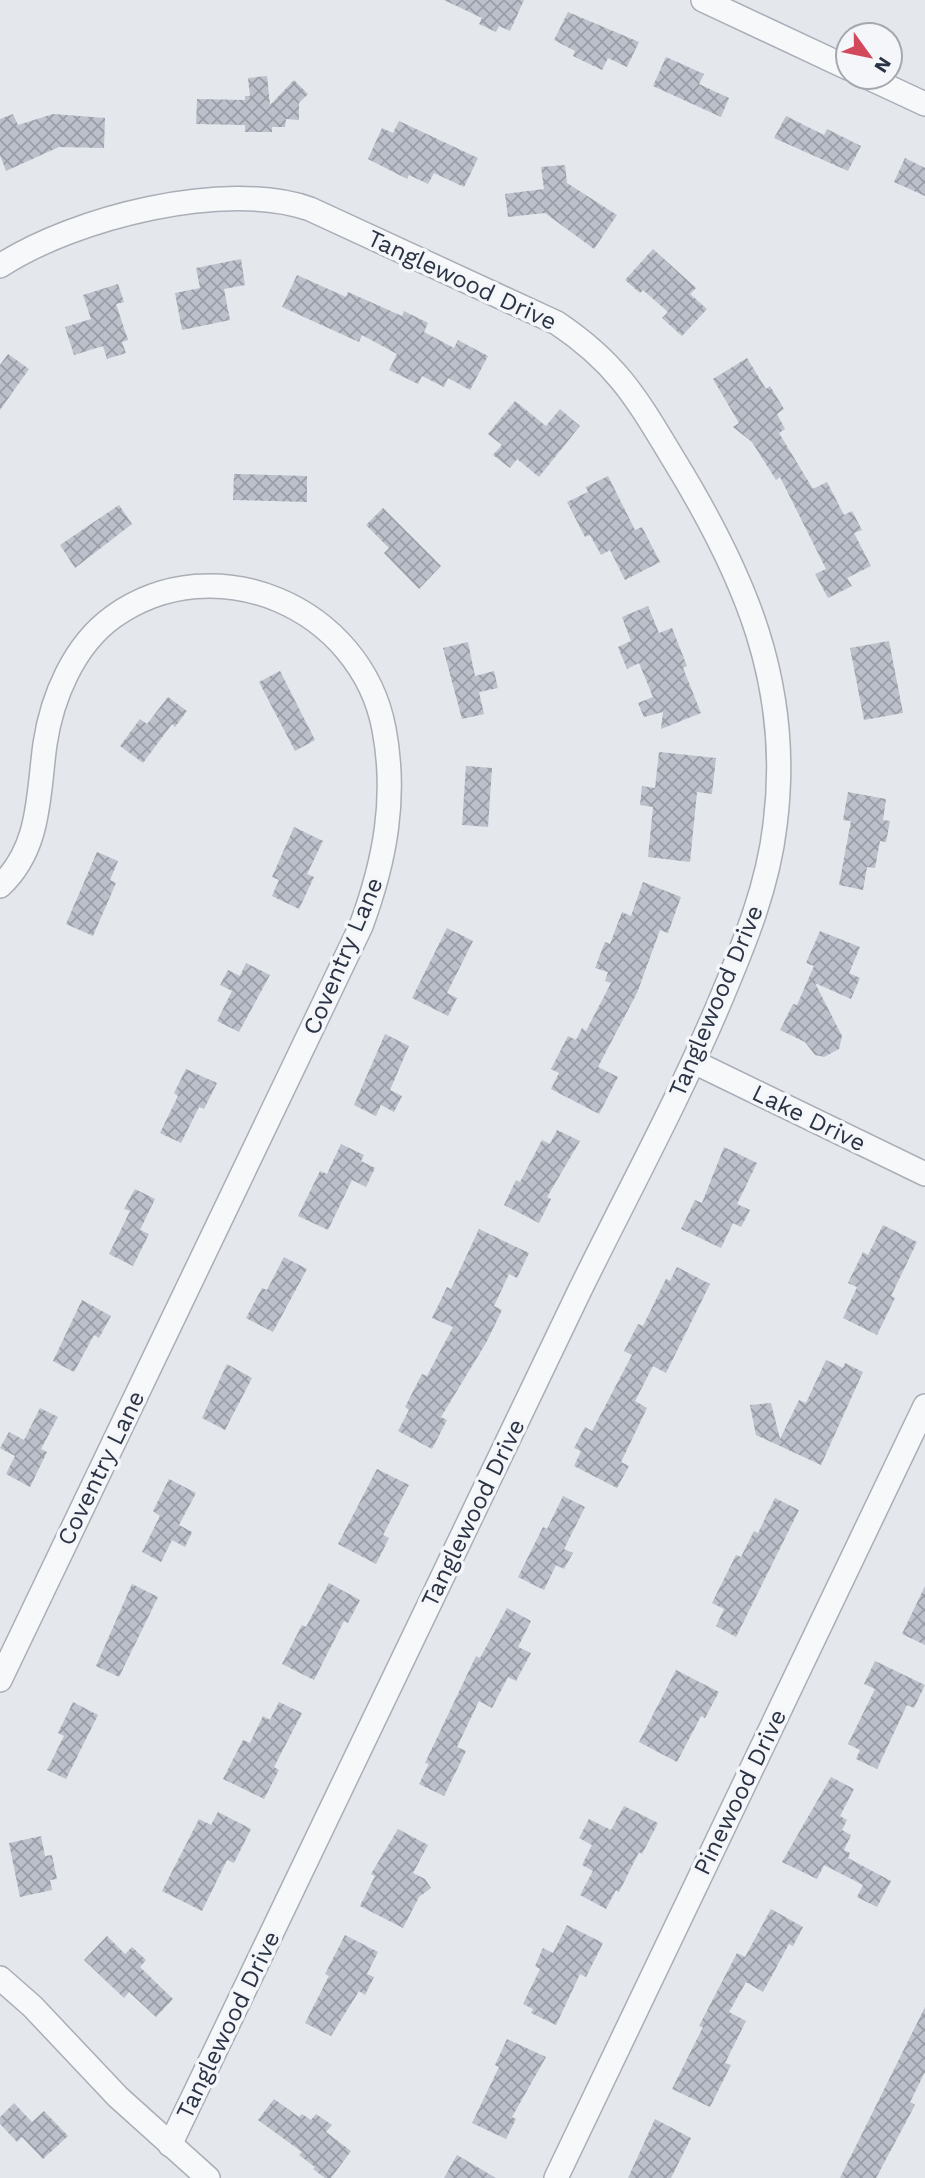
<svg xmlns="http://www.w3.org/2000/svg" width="925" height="2178" viewBox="0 0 925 2178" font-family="'Work Sans',sans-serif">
<defs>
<pattern id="building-cross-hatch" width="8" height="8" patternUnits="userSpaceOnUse" patternTransform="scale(1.75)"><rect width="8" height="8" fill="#bbc0ca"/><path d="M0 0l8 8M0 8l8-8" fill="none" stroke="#989da6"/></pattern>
</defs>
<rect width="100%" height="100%" fill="#e4e7ec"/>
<g fill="url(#building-cross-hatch)">
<polygon points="444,0 524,0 510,31 499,26 496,32 479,24 482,18"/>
<polygon points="568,12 639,42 627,67 608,58 602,70 573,56 575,51 554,40"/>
<polygon points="666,57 704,74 699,84 729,98 721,117 653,86"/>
<polygon points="267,76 270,105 294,80 308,94 299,103 299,120 286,119 285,127 272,127 272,132 245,132 245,125 196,124 197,99 245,100 245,96 250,96 248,78"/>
<polygon points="13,114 18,125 53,114 105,118 104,148 59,147 6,171 0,155 0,119"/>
<polygon points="786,116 824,135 827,129 861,146 848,171 774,138"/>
<polygon points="399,121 478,158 464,187 434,173 428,184 409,175 407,179 368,159 382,128 393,133"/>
<polygon points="905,158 925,168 925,196 894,182"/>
<polygon points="565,165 567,183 617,215 594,249 545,213 508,217 505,194 544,189 541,167"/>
<polygon points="653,249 696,288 690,294 707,309 682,336 662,318 668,312 643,290 640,293 625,280"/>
<polygon points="241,259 245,285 224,289 230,320 182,330 175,293 200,288 196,268"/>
<polygon points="297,275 346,297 348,292 402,316 404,311 428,323 424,332 454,348 458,340 488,356 470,390 448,378 444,387 422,376 418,384 389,370 397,354 362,335 359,342 282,307"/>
<polygon points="118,284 124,302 116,304 128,340 122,342 126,353 107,359 103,346 74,355 65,327 91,319 83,295"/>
<polygon points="8,354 29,369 0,410 0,365"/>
<polygon points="747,358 766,389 770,386 784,409 777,414 785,429 779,433 813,489 827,482 844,515 852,511 862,530 854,533 871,566 847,578 852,586 828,598 815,574 826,569 780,477 776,480 752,442 733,427 739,423 713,379"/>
<polygon points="515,401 546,426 560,409 580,426 539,477 517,459 510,468 493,455 502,445 488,434"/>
<polygon points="234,474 307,476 307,502 233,500"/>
<polygon points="608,476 635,530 642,527 660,562 625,580 610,550 601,555 590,535 585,537 567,502 588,492 586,487"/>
<polygon points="119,505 132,524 75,568 60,545"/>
<polygon points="383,508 441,566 419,589 384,553 389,548 366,525"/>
<polygon points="648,606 659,633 672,628 687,666 683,668 701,713 661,729 663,712 644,717 638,703 653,697 639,663 627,669 618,647 631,641 622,617"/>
<polygon points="889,641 903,713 864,720 850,648"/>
<polygon points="468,642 475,676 494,671 498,688 479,692 484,714 462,719 443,648"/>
<polygon points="280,671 315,740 295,751 259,682"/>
<polygon points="168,697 187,711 175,727 172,724 143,763 120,746 140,719 147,724"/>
<polygon points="659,752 716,758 712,794 697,792 690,862 648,857 653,807 640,805 642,786 655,788"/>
<polygon points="466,766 492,768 488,827 462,825"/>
<polygon points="848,792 886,799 883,820 890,821 886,842 880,841 875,868 867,867 863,890 839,885 851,821 843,820"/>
<polygon points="294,827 323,841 307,874 314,877 299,909 272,896 279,880 272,877"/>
<polygon points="97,852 118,861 110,880 116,883 93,936 66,924"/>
<polygon points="643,882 681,897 668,933 660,930 637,993 598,1067 618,1077 599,1114 551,1089 559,1073 551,1069 568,1036 576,1040 582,1028 586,1031 611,983 605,981 608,972 595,968 605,942 610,944 622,912 631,916"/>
<polygon points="447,928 473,941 447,993 457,998 448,1016 412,998"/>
<polygon points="820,931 860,947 849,973 860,978 851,999 815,983 842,1036 839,1049 824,1057 815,1055 805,1042 780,1030 793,1004 797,1005 814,966 806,963"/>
<polygon points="246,963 270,975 239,1032 217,1021 232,991 220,985 228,970 240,976"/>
<polygon points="385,1034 409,1046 390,1090 402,1096 394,1112 381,1105 376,1116 354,1105"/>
<polygon points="186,1069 217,1083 204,1109 199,1107 181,1143 160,1133 178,1096 174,1093"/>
<polygon points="557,1130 580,1141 547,1197 551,1199 539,1223 504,1205 516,1180 520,1182 542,1140 550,1144"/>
<polygon points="341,1144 364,1155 361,1161 375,1168 366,1187 352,1180 328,1230 298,1216 320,1171 327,1174"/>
<polygon points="724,1147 757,1163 737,1204 750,1210 741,1227 733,1223 721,1248 681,1229 695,1200 702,1203"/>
<polygon points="135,1189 155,1199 140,1230 149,1234 133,1266 109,1254 130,1211 124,1209"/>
<polygon points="883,1225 917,1242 891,1296 895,1298 877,1335 843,1318 857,1287 848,1283 863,1252 868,1255"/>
<polygon points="479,1229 529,1253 517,1278 509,1274 494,1306 502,1310 486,1343 441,1417 447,1420 432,1449 398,1431 409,1410 405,1407 422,1374 427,1376 453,1327 432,1318 447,1287 451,1289"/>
<polygon points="284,1257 307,1269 273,1332 246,1318 262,1288 267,1290"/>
<polygon points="677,1267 710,1284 666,1373 653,1366 635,1401 647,1408 621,1462 629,1466 617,1488 574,1466 581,1451 574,1448 585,1427 592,1431 632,1355 624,1351 638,1324 643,1326 666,1279 670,1281"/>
<polygon points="82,1300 111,1316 99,1338 94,1335 74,1372 53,1361"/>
<polygon points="826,1360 843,1368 845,1363 863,1372 821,1465 756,1435 750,1405 771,1403 780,1439 799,1400 806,1403"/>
<polygon points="227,1364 252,1378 225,1430 202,1418"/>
<polygon points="40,1408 58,1417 41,1449 47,1452 30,1487 6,1474 15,1456 0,1448 9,1432 24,1440"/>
<polygon points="377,1469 409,1485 383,1535 389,1538 376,1564 338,1544"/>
<polygon points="169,1479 196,1493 179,1525 192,1532 185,1547 172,1540 161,1562 142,1552 160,1516 153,1511"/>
<polygon points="563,1496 585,1507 564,1549 573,1553 564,1569 556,1565 544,1590 518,1577 543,1527 547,1529"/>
<polygon points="775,1498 799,1510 736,1637 716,1626 724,1609 712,1603 736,1555 741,1557 754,1531 758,1533"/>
<polygon points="329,1583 360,1600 348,1623 344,1621 314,1680 282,1664 302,1625 306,1627"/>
<polygon points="132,1584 158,1597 119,1677 96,1666"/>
<polygon points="925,1586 925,1645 902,1634"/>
<polygon points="507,1608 531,1621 518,1647 531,1653 516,1681 508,1677 492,1708 479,1701 457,1747 466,1751 444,1796 419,1784 429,1764 425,1763 476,1656 480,1658"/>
<polygon points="875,1661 925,1685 914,1708 907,1705 877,1769 856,1759 860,1750 848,1744 875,1689 864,1684"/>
<polygon points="676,1670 719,1692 705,1718 701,1716 677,1762 639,1742"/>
<polygon points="73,1702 98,1715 66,1779 47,1770 64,1736 58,1733"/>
<polygon points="279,1702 302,1713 274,1767 279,1770 264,1799 223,1779 243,1740 250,1743 263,1716 270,1720"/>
<polygon points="831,1777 854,1789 840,1816 847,1820 842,1830 851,1835 844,1850 850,1853 848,1858 891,1881 877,1907 857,1897 863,1885 824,1865 817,1879 782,1862"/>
<polygon points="624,1806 658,1823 642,1854 639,1852 619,1892 616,1890 606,1909 580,1895 593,1871 582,1865 592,1845 579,1838 589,1819 611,1830"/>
<polygon points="218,1812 251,1829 234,1863 227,1860 202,1911 162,1891 199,1819 211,1825"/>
<polygon points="398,1829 428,1845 413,1873 425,1879 431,1888 419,1897 403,1928 360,1906 375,1876 371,1874"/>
<polygon points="41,1836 45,1856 52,1855 57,1879 50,1880 52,1890 20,1897 9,1843"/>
<polygon points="771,1909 803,1927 793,1946 789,1944 763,1992 746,1982 729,2012 746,2021 725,2063 731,2065 710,2107 672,2089 703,2027 699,2026 737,1953 745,1957"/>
<polygon points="567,1925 603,1943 586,1977 580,1974 556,2025 531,2013 533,2009 523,2004 540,1969 535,1966 543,1948 553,1953"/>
<polygon points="345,1935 378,1952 367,1974 374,1977 365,1995 359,1991 331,2036 305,2023 329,1976 325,1974"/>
<polygon points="107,1936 125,1954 132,1947 146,1960 140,1967 173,1999 156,2017 129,1992 124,1998 84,1960"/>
<polygon points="925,2007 925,2072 910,2102 915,2105 876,2178 840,2178"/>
<polygon points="507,2039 546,2057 512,2117 516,2119 506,2139 472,2123 499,2067 495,2065"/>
<polygon points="274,2099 299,2117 302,2114 311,2120 316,2114 332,2125 326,2132 351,2151 331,2178 325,2178 313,2169 315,2167 299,2155 302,2152 258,2120"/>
<polygon points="14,2103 32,2122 44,2111 68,2136 43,2159 22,2137 17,2142 0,2124 0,2117"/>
<polygon points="655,2119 691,2138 671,2178 628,2178"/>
<polygon points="457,2155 496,2178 444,2178"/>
</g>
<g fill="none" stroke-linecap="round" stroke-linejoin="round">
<g stroke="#a9aeb7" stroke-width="26">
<g id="street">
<polyline points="703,0 848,68"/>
<polyline points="867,77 925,104"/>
<path d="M0 266C73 218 226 179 310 209L557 323C618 364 637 399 674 460 745 576 793 686 775 825 768 886 745 942 721 999 679 1099 627 1194 579 1292 441 1576 308 1862 170 2145"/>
<path d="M0 886C41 848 38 794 45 744 52 697 74 645 113 617 215 544 361 607 384 729 397 798 385 861 361 926L0 1680"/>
<polyline points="694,1062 925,1174"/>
<polyline points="0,1978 32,2006 118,2097 208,2178"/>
<polyline points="556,2178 925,1406"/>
</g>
</g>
<use href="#street" stroke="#f7f8fa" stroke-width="23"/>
</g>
<g text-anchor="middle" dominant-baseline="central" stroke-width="7" stroke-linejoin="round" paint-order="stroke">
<g font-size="24" fill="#2b3445" stroke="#f4f6f9">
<text transform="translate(462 280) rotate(25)">Tanglewood Drive</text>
<text transform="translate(343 956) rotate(-67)">Coventry Lane</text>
<text transform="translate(716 1001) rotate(-67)">Tanglewood Drive</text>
<text transform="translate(809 1118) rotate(26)">Lake Drive</text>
<text transform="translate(101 1468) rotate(-64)">Coventry Lane</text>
<text transform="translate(473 1513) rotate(-64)">Tanglewood Drive</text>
<text transform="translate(740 1792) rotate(-64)">Pinewood Drive</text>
<text transform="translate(228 2025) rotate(-64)">Tanglewood Drive</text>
</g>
</g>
<g transform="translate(869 56) rotate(123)"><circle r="33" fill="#f4f6f9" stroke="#a4a8b1" stroke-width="2"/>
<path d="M0-5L12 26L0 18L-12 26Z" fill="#d1495b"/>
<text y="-10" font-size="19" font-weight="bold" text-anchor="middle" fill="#2b3445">N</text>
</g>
</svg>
